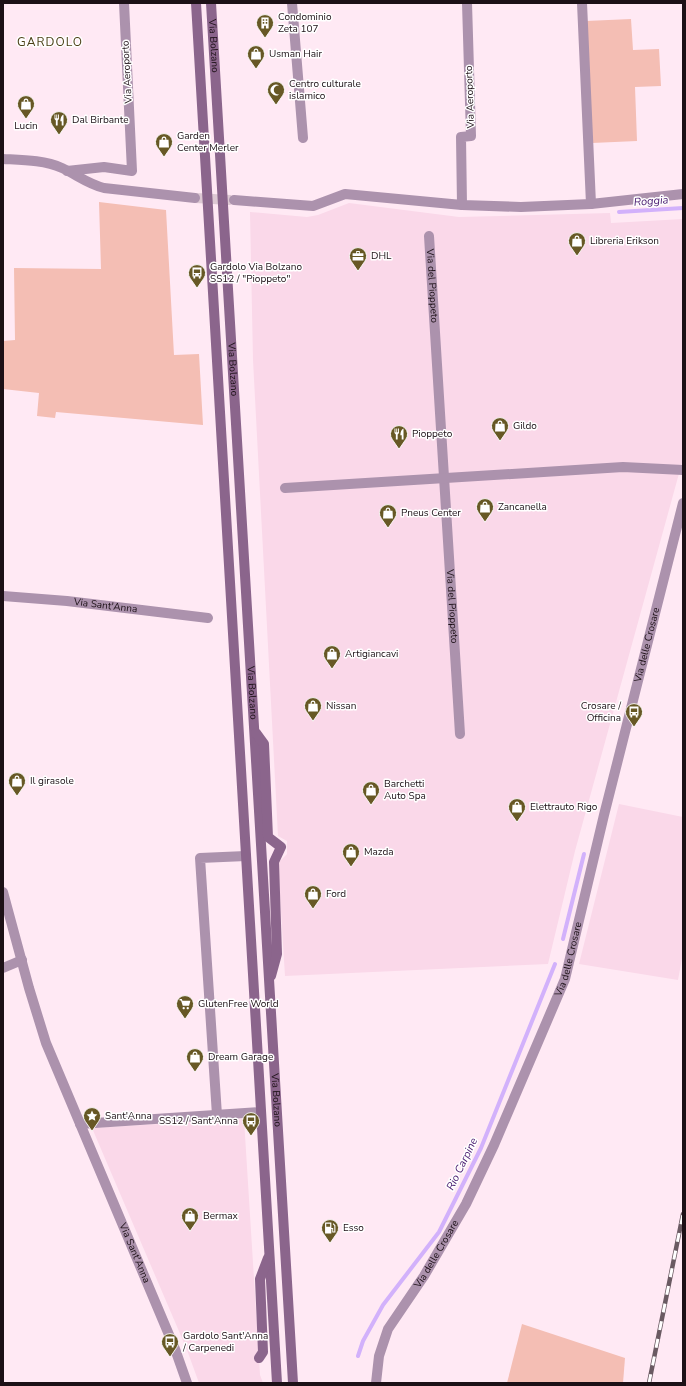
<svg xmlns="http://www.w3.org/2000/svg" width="686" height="1386" viewBox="0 0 686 1386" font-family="'Nunito Sans',sans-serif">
<rect width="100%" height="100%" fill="#ffe9f4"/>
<g fill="#fad8e9">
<polygon points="349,203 459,217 610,213 611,223 683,219 683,459 575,851 548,964 285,976 278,863 287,854 287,841 278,836 253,360 250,212 307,217 318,215"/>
<polygon points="619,804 683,817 683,953 678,980 579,964"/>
<polygon points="244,1119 260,1375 263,1383 199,1383 187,1350 92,1128"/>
</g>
<g fill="#f4beb4">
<polygon points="631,19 633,50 659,49 661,86 635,87 637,141 592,143 586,21"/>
<polygon points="99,202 166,210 174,355 199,354 203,425 56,412 55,418 37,416 39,393 3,389 3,341 15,340 14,268 101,269"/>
<polygon points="522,1324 625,1358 623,1383 507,1383"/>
</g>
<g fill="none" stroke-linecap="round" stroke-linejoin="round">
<g stroke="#d2b1fb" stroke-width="4">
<polyline points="619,212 683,208"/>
<polyline points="563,939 584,854"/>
<polyline points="358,1356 363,1341 383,1305 439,1232 481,1148 555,964"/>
</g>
<polyline stroke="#ddc8d3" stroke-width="10" stroke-dasharray="10 5" stroke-linecap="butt" points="195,198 231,200"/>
<g stroke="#ac92ad" stroke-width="10">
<polyline points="292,3 303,138"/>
<polyline points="582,3 591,204"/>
<path d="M3 159C22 160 44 160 62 168 77 175 88 184 104 188L195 198"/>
<polyline points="67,171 104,167 132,171 124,3"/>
<polyline points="234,200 313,206 345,194 462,205 521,207 591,204 683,194"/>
<polyline points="462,205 461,137 471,136 467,3"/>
<path id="s1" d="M429 236 460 734"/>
<polyline points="285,488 623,467 683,470"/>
<path id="s2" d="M3 596 67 601 208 618"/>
<path id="s3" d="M3 892 29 988 46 1043 175 1349 187 1383"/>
<polyline points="3,968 22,960"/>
<polyline points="217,1115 200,858 246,856"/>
<polyline points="80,1124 261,1112"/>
<path id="s4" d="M376 1383 379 1356 388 1329 424 1276 466 1204 494 1145 565 979 604 815 683 503"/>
</g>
<g stroke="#8b658c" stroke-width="10">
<polyline points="196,3 277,1383"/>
<path id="s5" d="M211 3 293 1383"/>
<polyline points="256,733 264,744 268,837 281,847 274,862 277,954 271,976"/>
<polyline points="259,1358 263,1352 260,1279 268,1258"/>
</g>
<g stroke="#6a5a62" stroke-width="4.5">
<polyline id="rail" points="649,1383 683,1214"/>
</g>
<use href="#rail" stroke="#fff" stroke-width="3" stroke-dasharray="9" stroke-linecap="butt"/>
</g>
<defs>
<g id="building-pin" transform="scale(0.9)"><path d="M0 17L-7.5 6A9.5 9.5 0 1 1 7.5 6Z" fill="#675825" stroke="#fff"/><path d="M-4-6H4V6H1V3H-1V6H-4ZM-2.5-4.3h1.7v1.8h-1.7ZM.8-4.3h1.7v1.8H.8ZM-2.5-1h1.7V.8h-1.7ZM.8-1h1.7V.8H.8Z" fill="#fff"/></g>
<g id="shop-pin" transform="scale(0.9)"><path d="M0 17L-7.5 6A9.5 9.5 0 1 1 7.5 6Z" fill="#675825" stroke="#fff"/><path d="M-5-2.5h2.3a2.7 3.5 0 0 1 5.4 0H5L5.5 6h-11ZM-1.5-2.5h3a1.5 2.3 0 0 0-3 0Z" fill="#fff"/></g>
<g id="mosque-pin" transform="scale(0.9)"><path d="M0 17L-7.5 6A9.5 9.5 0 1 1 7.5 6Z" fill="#675825" stroke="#fff"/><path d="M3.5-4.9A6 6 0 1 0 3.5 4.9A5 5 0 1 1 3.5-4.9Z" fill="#fff"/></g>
<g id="restaurant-pin" transform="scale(0.9)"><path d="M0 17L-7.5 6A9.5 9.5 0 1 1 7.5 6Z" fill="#675825" stroke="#fff"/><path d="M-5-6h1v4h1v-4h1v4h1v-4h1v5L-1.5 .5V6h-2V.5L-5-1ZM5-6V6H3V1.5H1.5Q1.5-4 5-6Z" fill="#fff"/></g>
<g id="office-pin" transform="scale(0.9)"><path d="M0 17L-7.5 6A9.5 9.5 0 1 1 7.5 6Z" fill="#675825" stroke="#fff"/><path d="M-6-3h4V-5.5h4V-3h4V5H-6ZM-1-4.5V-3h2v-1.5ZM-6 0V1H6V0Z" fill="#fff"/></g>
<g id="bus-pin" transform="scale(0.9)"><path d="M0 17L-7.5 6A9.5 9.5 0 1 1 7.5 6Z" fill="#675825" stroke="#fff"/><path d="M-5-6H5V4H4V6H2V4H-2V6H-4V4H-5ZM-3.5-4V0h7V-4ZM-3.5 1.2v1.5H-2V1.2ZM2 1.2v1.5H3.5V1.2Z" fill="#fff"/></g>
<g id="supermarket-pin" transform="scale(0.9)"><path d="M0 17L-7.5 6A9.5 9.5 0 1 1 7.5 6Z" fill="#675825" stroke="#fff"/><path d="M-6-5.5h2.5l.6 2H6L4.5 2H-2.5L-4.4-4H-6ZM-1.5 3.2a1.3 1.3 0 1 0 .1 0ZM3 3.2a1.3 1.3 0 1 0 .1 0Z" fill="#fff"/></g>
<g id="sight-pin" transform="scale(0.9)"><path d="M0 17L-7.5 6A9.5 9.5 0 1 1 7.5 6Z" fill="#675825" stroke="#fff"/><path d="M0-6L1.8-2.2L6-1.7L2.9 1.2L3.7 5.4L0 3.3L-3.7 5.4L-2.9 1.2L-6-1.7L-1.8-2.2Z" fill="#fff"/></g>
<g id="fuel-pin" transform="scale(0.9)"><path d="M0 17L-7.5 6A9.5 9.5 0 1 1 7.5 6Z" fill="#675825" stroke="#fff"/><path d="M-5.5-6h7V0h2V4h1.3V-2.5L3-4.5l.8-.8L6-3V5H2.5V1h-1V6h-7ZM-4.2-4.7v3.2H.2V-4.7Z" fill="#fff"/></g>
</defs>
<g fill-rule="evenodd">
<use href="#building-pin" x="265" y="23"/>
<use href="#shop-pin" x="256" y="54"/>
<use href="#mosque-pin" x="276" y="90"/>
<use href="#shop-pin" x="26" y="104"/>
<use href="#restaurant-pin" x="59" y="120"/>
<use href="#shop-pin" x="164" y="142"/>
<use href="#shop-pin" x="577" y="241"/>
<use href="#office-pin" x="358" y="256"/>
<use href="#bus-pin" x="197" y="273"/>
<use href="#shop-pin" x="500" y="426"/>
<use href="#restaurant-pin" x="399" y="434"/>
<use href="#shop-pin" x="485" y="507"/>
<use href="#shop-pin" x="388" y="513"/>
<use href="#shop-pin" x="332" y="654"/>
<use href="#shop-pin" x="313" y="706"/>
<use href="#bus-pin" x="634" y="712"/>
<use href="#shop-pin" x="17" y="781"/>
<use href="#shop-pin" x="371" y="790"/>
<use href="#shop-pin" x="517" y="807"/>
<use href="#shop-pin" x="351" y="852"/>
<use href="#shop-pin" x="313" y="894"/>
<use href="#supermarket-pin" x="185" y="1004"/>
<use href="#shop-pin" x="195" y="1057"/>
<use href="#sight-pin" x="92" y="1116"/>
<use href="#bus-pin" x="251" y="1121"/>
<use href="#shop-pin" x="190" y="1216"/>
<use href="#fuel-pin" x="330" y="1228"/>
<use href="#bus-pin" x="170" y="1342"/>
</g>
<g text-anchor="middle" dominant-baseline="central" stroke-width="3" stroke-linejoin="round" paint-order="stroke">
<g font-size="10" fill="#1c1016" stroke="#fff" text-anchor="start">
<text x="278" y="17">Condominio<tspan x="278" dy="12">Zeta 107</tspan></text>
<text x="269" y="54">Usman Hair</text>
<text x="289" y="84">Centro culturale<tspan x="289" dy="12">islamico</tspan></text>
<text x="72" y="120">Dal Birbante</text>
<text x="26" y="126" text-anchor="middle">Lucin</text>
<text x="177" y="136">Garden<tspan x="177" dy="12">Center Merler</tspan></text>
<text x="590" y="241">Libreria Erikson</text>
<text x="371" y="256">DHL</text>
<text x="210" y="267">Gardolo Via Bolzano<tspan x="210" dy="12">SS12 / "Pioppeto"</tspan></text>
<text x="513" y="426">Gildo</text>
<text x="412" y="434">Pioppeto</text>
<text x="498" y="507">Zancanella</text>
<text x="401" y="513">Pneus Center</text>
<text x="345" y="654">Artigiancavi</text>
<text x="326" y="706">Nissan</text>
<text x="621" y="706" text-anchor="end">Crosare /<tspan x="621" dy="12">Officina</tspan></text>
<text x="30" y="781">Il girasole</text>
<text x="384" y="784">Barchetti<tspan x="384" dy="12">Auto Spa</tspan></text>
<text x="530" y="807">Elettrauto Rigo</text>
<text x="364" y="852">Mazda</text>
<text x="326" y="894">Ford</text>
<text x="198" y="1004">GlutenFree World</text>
<text x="208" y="1057">Dream Garage</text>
<text x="105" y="1116">Sant'Anna</text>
<text x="238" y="1121" text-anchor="end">SS12 / Sant'Anna</text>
<text x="203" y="1216">Bermax</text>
<text x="343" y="1228">Esso</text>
<text x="183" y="1336">Gardolo Sant'Anna<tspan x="183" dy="12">/ Carpenedi</tspan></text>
</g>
<g font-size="10" fill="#1c1016" stroke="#fff">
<text stroke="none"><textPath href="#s5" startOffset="43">Via Bolzano</textPath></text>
<text transform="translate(127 72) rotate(-93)">Via Aeroporto</text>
<text transform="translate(470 97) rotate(-92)">Via Aeroporto</text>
<text stroke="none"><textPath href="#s1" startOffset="50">Via del Pioppeto</textPath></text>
<text stroke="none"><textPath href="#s5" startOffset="367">Via Bolzano</textPath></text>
<text stroke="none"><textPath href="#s2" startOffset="103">Via Sant'Anna</textPath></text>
<text stroke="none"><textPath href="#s1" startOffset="371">Via del Pioppeto</textPath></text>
<text stroke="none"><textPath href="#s4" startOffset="793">Via delle Crosare</textPath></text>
<text stroke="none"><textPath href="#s5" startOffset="691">Via Bolzano</textPath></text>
<text stroke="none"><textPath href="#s4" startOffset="469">Via delle Crosare</textPath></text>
<text stroke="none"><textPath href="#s5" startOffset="1099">Via Bolzano</textPath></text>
<text stroke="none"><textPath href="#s3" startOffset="385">Via Sant'Anna</textPath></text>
<text stroke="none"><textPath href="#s4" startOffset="145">Via delle Crosare</textPath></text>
</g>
<g font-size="11" font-style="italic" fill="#481a6f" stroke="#fff">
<text transform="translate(651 201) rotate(-4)">Roggia</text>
<text transform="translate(462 1164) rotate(-64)">Rio Carpine</text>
</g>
<g font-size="12" letter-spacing="1" fill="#4a3f16" stroke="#fff">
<text x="50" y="42">GARDOLO</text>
</g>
</g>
<rect width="686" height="1386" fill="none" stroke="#1c1016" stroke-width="8"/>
</svg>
